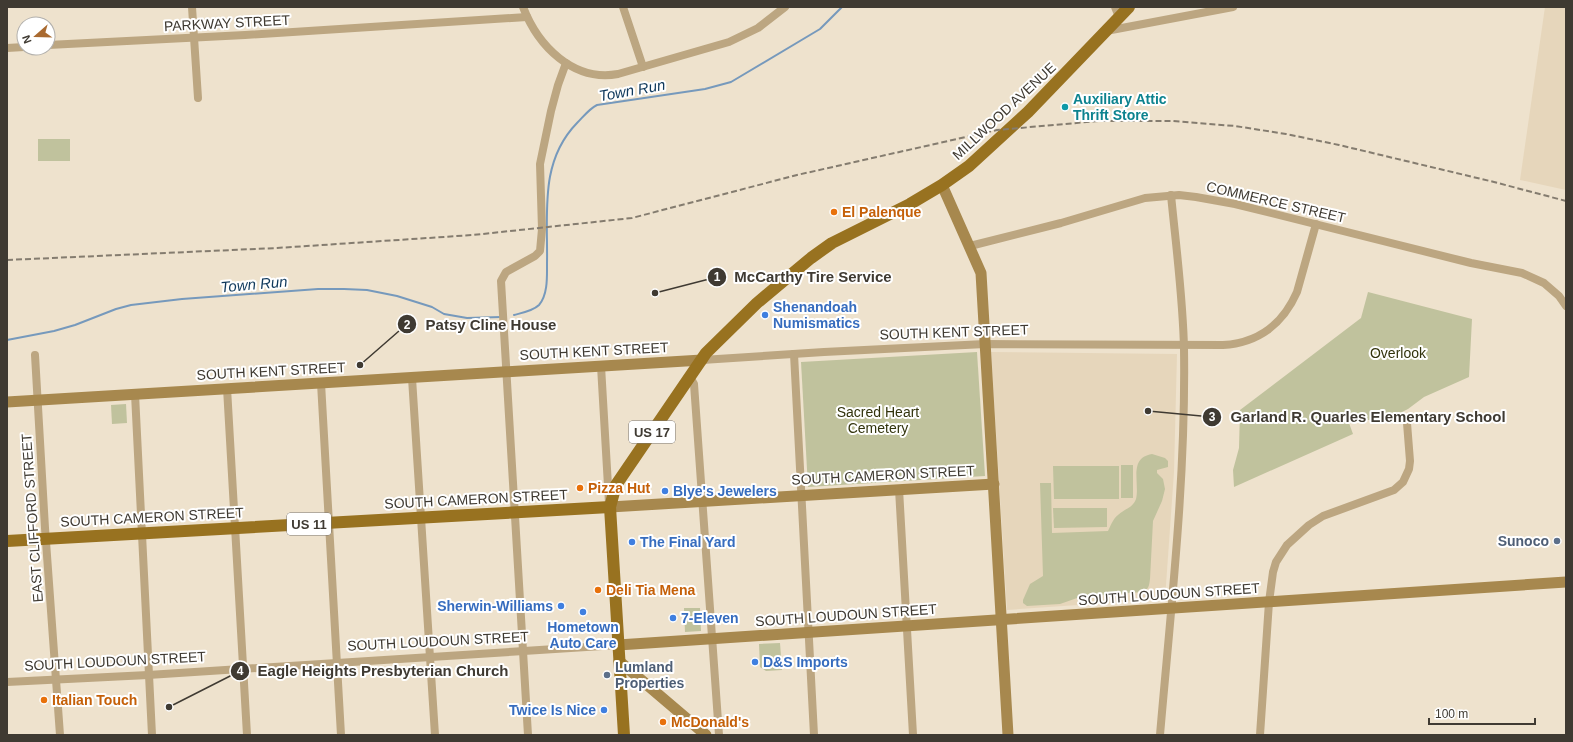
<svg xmlns="http://www.w3.org/2000/svg" width="1573" height="742" viewBox="0 0 1573 742" font-family="Helvetica,sans-serif">
<rect width="100%" height="100%" fill="#eee2cd"/>
<g fill="#e6d6bb">
<polygon points="1545,7 1566,7 1566,190 1520,180"/>
<polygon points="991,352 1177,354 1174,472 1165,599 1007,610"/>
</g>
<g fill="#c0c29d">
<rect x="38" y="139" width="32" height="22"/>
<polygon points="1368,292 1472,319 1469,377 1424,397 1408,409 1394,416 1349,423 1353,434 1234,487 1233,470 1239,448 1240,410 1361,318"/>
<polygon points="977,352 985,476 808,487 801,362"/>
<polygon points="126,404 127,423 112,424 111,405"/>
<path d="M1152 454 1165 458 1168 461V467L1157 470V473L1163 479 1165 489 1162 501 1153 521 1150 579C1149 586 1149 589 1142 592L1080 597 1060 604 1027 606 1023 603V600L1030 584 1043 576 1040 483H1051L1052 533 1108 531C1111 525 1113 519 1118 515 1124 509 1133 508 1136 499 1140 483 1128 458 1152 454Z"/>
<rect x="1121" y="465" width="12" height="33"/>
<polygon points="1053,466 1119,466 1119,499 1054,499"/>
<polygon points="1053,508 1107,508 1107,527 1054,528"/>
<polygon points="684,608 700,608 701,631 685,632"/>
<polygon points="780,643 782,670 766,671 760,667 759,644"/>
</g>
<g fill="none" stroke-linecap="round" stroke-linejoin="round">
<g stroke="#7699bc" stroke-width="2">
<path d="M514 315C521 313 533 311 539 305 548 295 547 276 547 264 548 214 539 162 577 123 584 116 589 109 597 105L705 89 731 82 820 29 842 7"/>
<polyline points="7,340 54,331 75,325 116,309 131,305 182,299 318,289 344,289 367,290 397,296 432,307 444,314 467,318 501,317"/>
</g>
<g stroke="#bca681" stroke-width="8">
<polyline points="192,7 198,98"/>
<path d="M523 7C538 46 573 82 618 74L729 42 758 28 785 7"/>
<polyline points="623,7 643,67"/>
<polyline points="1115,7 1119,17"/>
<polyline points="1106,31 1233,7"/>
<polyline points="48,45 245,35 527,17"/>
<polyline points="7,48 24,47"/>
<polyline points="970,246 1061,223 1145,198 1179,195 1196,197 1235,204 1471,263 1522,273 1544,283 1559,296 1566,306"/>
<polyline points="794,354 814,735"/>
<polyline points="35,355 45,528 60,735"/>
<path d="M702 360 824 352 985 344 1223 345C1258 343 1283 324 1297 292L1316 224"/>
<polyline points="601,366 609,503"/>
<polyline points="690,377 694,384 719,735"/>
<polyline points="412,378 435,735"/>
<polyline points="321,383 341,735"/>
<polyline points="227,388 247,735"/>
<polyline points="135,394 152,735"/>
<polyline points="899,489 913,735"/>
<polyline points="7,682 148,675 618,645"/>
<polyline points="528,735 501,281 506,272 535,256 540,251 542,229 540,164 551,111 558,85 566,63"/>
<path d="M1160 735C1171 607 1186 478 1184 349 1183 298 1176 246 1171 195"/>
<polyline points="1260,735 1269,602 1273,572 1276,562 1287,545 1309,525 1323,516 1394,490 1403,482 1409,469 1410,461 1407,423"/>
</g>
<g stroke="#a7884e" stroke-width="11">
<polyline points="942,185 981,273 1008,735"/>
<polyline points="7,402 702,360"/>
<polyline points="610,507 994,484"/>
<polyline points="618,645 1566,582"/>
<polyline points="619,661 706,735"/>
</g>
<g stroke="#987220" stroke-width="12">
<polyline points="7,541 610,507"/>
<polyline points="624,735 610,507 616,485 706,353 757,303 811,258 832,243 910,204 942,185 969,166 1028,112 1129,7"/>
</g>
<polyline stroke="#847c6f" stroke-width="2" stroke-dasharray="6 3" stroke-linecap="butt" points="7,260 277,248 473,235 632,218 797,175 997,130 1099,121 1172,121 1235,126 1286,134 1339,145 1494,182 1566,201"/>
</g>
<circle fill="#0f9aa8" stroke="#fff" stroke-width="1.5" cx="1065" cy="107" r="4"/>
<g fill="#e8710a" stroke="#fff" stroke-width="1.5">
<circle cx="834" cy="212" r="4"/>
<circle cx="580" cy="488" r="4"/>
<circle cx="598" cy="590" r="4"/>
<circle cx="44" cy="700" r="4"/>
<circle cx="663" cy="722" r="4"/>
</g>
<g fill="#3f7fe0" stroke="#fff" stroke-width="1.5">
<circle cx="765" cy="315" r="4"/>
<circle cx="665" cy="491" r="4"/>
<circle cx="632" cy="542" r="4"/>
<circle cx="561" cy="606" r="4"/>
<circle cx="583" cy="612" r="4"/>
<circle cx="673" cy="618" r="4"/>
<circle cx="755" cy="662" r="4"/>
<circle cx="604" cy="710" r="4"/>
</g>
<g fill="#5c6f8a" stroke="#fff" stroke-width="1.5">
<circle cx="1557" cy="541" r="4"/>
<circle cx="607" cy="675" r="4"/>
</g>
<g text-anchor="middle" dominant-baseline="central" stroke-width="4" stroke-linejoin="round" paint-order="stroke">
<g fill="#fff" stroke="#797570" stroke-width="1">
<rect x="629" y="421" width="46" height="22" rx="3"/>
<rect x="287" y="513" width="44" height="22" rx="3"/>
</g>
<g font-size="13" font-weight="bold" fill="#3f3a32">
<text x="652" y="432">US 17</text>
<text x="309" y="524">US 11</text>
</g>
<g font-size="14" fill="#3f3a32" stroke="#fff">
<text transform="translate(227 23) rotate(-3)">PARKWAY STREET</text>
<text transform="translate(1004 111) rotate(-43)">MILLWOOD AVENUE</text>
<text transform="translate(1276 202) rotate(13)">COMMERCE STREET</text>
<text transform="translate(954 332) rotate(-2)">SOUTH KENT STREET</text>
<text transform="translate(594 351) rotate(-3)">SOUTH KENT STREET</text>
<text transform="translate(271 371) rotate(-3)">SOUTH KENT STREET</text>
<text transform="translate(883 475) rotate(-3)">SOUTH CAMERON STREET</text>
<text transform="translate(476 499) rotate(-3)">SOUTH CAMERON STREET</text>
<text transform="translate(152 517) rotate(-3)">SOUTH CAMERON STREET</text>
<text transform="translate(32 518) rotate(-94)">EAST CLIFFORD STREET</text>
<text transform="translate(1169 594) rotate(-4)">SOUTH LOUDOUN STREET</text>
<text transform="translate(846 615) rotate(-4)">SOUTH LOUDOUN STREET</text>
<text transform="translate(438 641) rotate(-3)">SOUTH LOUDOUN STREET</text>
<text transform="translate(115 661) rotate(-3)">SOUTH LOUDOUN STREET</text>
</g>
<g font-size="14" font-weight="bold" fill="#0d838f" stroke="#fff" text-anchor="start">
<text x="1073" y="99">Auxiliary Attic<tspan x="1073" dy="16">Thrift Store</tspan></text>
</g>
<g font-size="14" font-weight="bold" fill="#c56008" stroke="#fff" text-anchor="start">
<text x="842" y="212">El Palenque</text>
<text x="588" y="488">Pizza Hut</text>
<text x="606" y="590">Deli Tia Mena</text>
<text x="52" y="700">Italian Touch</text>
<text x="671" y="722">McDonald's</text>
</g>
<g font-size="14" font-weight="bold" fill="#366cbe" stroke="#fff" text-anchor="start">
<text x="773" y="307">Shenandoah<tspan x="773" dy="16">Numismatics</tspan></text>
<text x="673" y="491">Blye's Jewelers</text>
<text x="640" y="542">The Final Yard</text>
<text x="553" y="606" text-anchor="end">Sherwin-Williams</text>
<text x="681" y="618">7-Eleven</text>
<text x="583" y="627" text-anchor="middle">Hometown<tspan x="583" dy="16">Auto Care</tspan></text>
<text x="763" y="662">D&amp;S Imports</text>
<text x="596" y="710" text-anchor="end">Twice Is Nice</text>
</g>
<g font-size="14" fill="#32330c" stroke="#fff">
<text x="1398" y="353">Overlook</text>
<text x="878" y="412">Sacred Heart<tspan x="878" dy="16">Cemetery</tspan></text>
</g>
<g font-size="14" font-weight="bold" fill="#4e5e75" stroke="#fff" text-anchor="end">
<text x="1549" y="541">Sunoco</text>
<text x="615" y="667" text-anchor="start">Lumland<tspan x="615" dy="16">Properties</tspan></text>
</g>
<g font-size="15" font-style="italic" fill="#10395c" stroke="#fff">
<text transform="translate(632 90) rotate(-10)">Town Run</text>
<text transform="translate(254 284) rotate(-5)">Town Run</text>
</g>
</g>
<path fill="none" stroke="#3f3a32" stroke-width="1.5" d="M655 293L717 277M360 365L407 324M1148 411L1212 417M169 707L240 671"/>
<g fill="#3f3a32" stroke="#fff" stroke-width="1.5">
<circle cx="655" cy="293" r="4"/>
<circle cx="360" cy="365" r="4"/>
<circle cx="1148" cy="411" r="4"/>
<circle cx="169" cy="707" r="4"/>
<circle cx="717" cy="277" r="10"/>
<circle cx="407" cy="324" r="10"/>
<circle cx="1212" cy="417" r="10"/>
<circle cx="240" cy="671" r="10"/>
</g>
<g font-size="12" text-anchor="middle" font-weight="bold" fill="#fff">
<text x="717" y="281">1</text>
<text x="407" y="329">2</text>
<text x="1212" y="421">3</text>
<text x="240" y="675">4</text>
</g>
<g font-size="15" text-anchor="middle" font-weight="bold" fill="#3f3a32" stroke="#fff" stroke-width="4" stroke-linejoin="round" paint-order="stroke">
<text x="813" y="282">McCarthy Tire Service</text>
<text x="491" y="330">Patsy Cline House</text>
<text x="1368" y="422">Garland R. Quarles Elementary School</text>
<text x="383" y="676">Eagle Heights Presbyterian Church</text>
</g>
<rect width="1573" height="742" fill="none" stroke="#3f3a32" stroke-width="16"/>
<g transform="translate(36 36) rotate(250)"><circle r="19" fill="#ffffff" stroke="#b2b0ad"/>
<path d="M0-3L7 15L0 10L-7 15Z" fill="#a96a30"/>
<text y="-6" font-size="11" font-weight="bold" text-anchor="middle" fill="#3f3a32">N</text>
</g>
<path d="M1429 718v6h106v-6" fill="none" stroke="#3f3a32" stroke-width="2"/>
<text x="1435" y="718" font-size="12" fill="#3f3a32" stroke="#ffffff" stroke-width="3" paint-order="stroke">100 m</text>
</svg>
